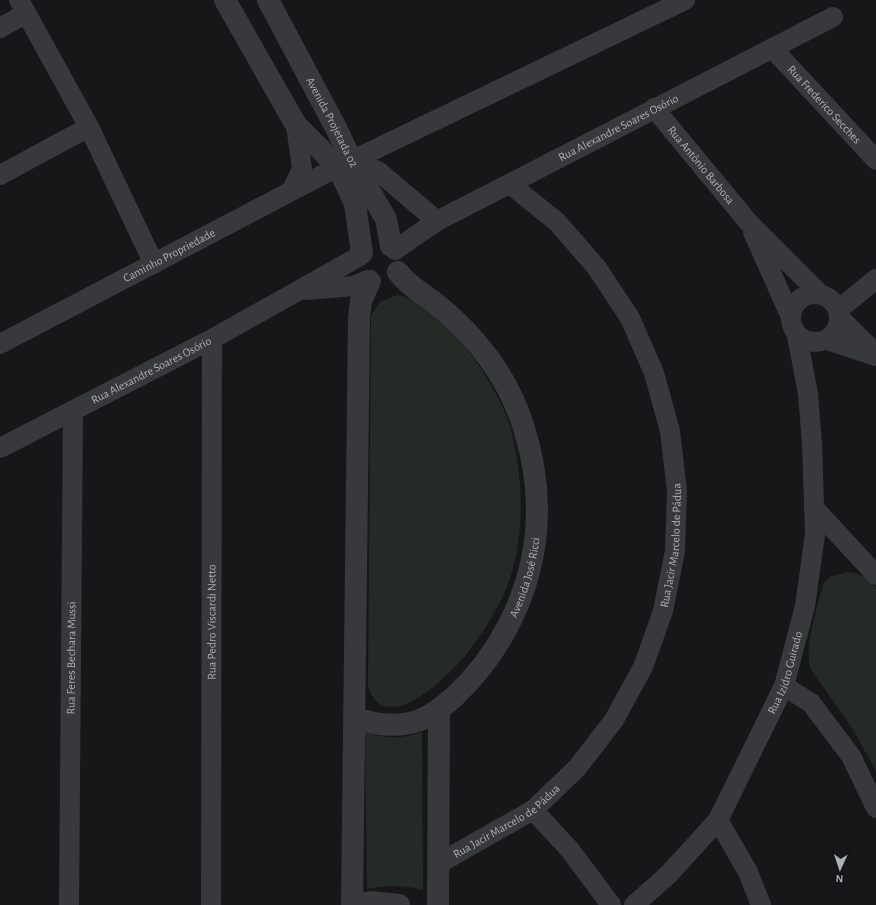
<svg xmlns="http://www.w3.org/2000/svg" width="876" height="905" viewBox="0 0 876 905" font-family="'Alegreya Sans',sans-serif">
<rect width="100%" height="100%" fill="#171719"/>
<g fill="#242a25">
<path d="M398 295C424 299 457 336 473 357 487 377 499 397 508 420 511 427 512 436 514 444 523 486 524 533 511 575 503 601 486 629 469 651 451 674 386 740 368 687L371 315 381 301Z"/>
<path d="M847 572C861 573 867 578 876 588V771L852 728 811 670C803 646 818 608 823 584L830 577Z"/>
<path d="M365 732C388 739 400 739 422 732L423 890C403 885 387 885 367 889Z"/>
</g>
<g fill="none" stroke-linecap="round" stroke-linejoin="round">
<g stroke="#38393d" stroke-width="20">
<polyline points="19,0 89,127 154,264"/>
<polyline points="0,28 25,14"/>
<path id="s1" d="M772 48 876 160"/>
<path id="s2" d="M654 108 749 223 821 295"/>
<polyline points="352,161 378,171 437,221"/>
<polyline points="0,175 89,127"/>
<polyline points="292,190 302,169 296,125"/>
<polyline points="753,232 790,315"/>
<path id="s3" d="M395 250 437 221 833 17"/>
<polyline points="305,290 354,286 368,280"/>
<circle cx="815" cy="318" r="24"/>
<polyline points="838,310 876,279"/>
<polyline points="840,318 876,354"/>
<polyline points="827,340 876,356"/>
<path id="s4" d="M0 344 326 173 685 0"/>
<path id="s5" d="M0 448 212 339 360 256"/>
<polyline points="814,508 876,575"/>
<polyline points="784,686 811,703 851,756 876,808"/>
<polyline points="533,810 570,850 611,905"/>
<polyline points="718,820 748,872 761,905"/>
<path id="s6" d="M438 864 533 810 577 768 614 720 643 667 663 611 675 551 677 491 670 431 654 373 630 318 597 268 557 222 510 184"/>
<path id="s7" d="M69 905 73 411"/>
<path id="s8" d="M211 905 212 339"/>
<path id="s9" d="M634 905 668 875 718 820 784 686 805 606 815 534 812 443 808 394 797 336"/>
</g>
<g stroke="#38393d" stroke-width="22">
<polyline points="225,0 296,125 338,167 355,204 362,253"/>
<path id="s10" d="M268 0 336 128 352 161 386 219 391 246"/>
<path id="s11" d="M355 718C376 725 396 728 417 721 432 716 444 706 455 696 498 656 527 600 535 542 540 503 535 462 523 425 508 378 477 338 440 307 426 295 409 287 398 272"/>
<polyline points="352,905 359,318 361,301 370,281"/>
<polyline points="352,905 371,902 399,905"/>
<polyline points="438,905 439,710"/>
</g>
</g>
<g text-anchor="middle" dominant-baseline="central" stroke-width="3" stroke-linejoin="round" paint-order="stroke">
<g font-size="12" fill="#abadb7" stroke="#121214">
<text stroke="none"><textPath href="#s1" startOffset="77">Rua Frederico Secches</textPath></text>
<text stroke="none"><textPath href="#s10" startOffset="138">Avenida Projetada 02</textPath></text>
<text stroke="none"><textPath href="#s3" startOffset="255">Rua Alexandre Soares Osório</textPath></text>
<text stroke="none"><textPath href="#s2" startOffset="74">Rua Antônio Barbosa</textPath></text>
<text stroke="none"><textPath href="#s4" startOffset="191">Caminho Propriedade</textPath></text>
<text stroke="none"><textPath href="#s5" startOffset="170">Rua Alexandre Soares Osório</textPath></text>
<text stroke="none"><textPath href="#s6" startOffset="417">Rua Jacir Marcelo de Pádua</textPath></text>
<text stroke="none"><textPath href="#s11" startOffset="249">Avenida José Ricci</textPath></text>
<text stroke="none"><textPath href="#s8" startOffset="283">Rua Pedro Viscardi Netto</textPath></text>
<text stroke="none"><textPath href="#s7" startOffset="247">Rua Feres Bechara Mussi</textPath></text>
<text stroke="none"><textPath href="#s9" startOffset="282">Rua Izidro Guirado</textPath></text>
<text stroke="none"><textPath href="#s6" startOffset="81">Rua Jacir Marcelo de Pádua</textPath></text>
</g>
</g>
<g transform="translate(840 869) rotate(183)" stroke="#121214" stroke-width="3" paint-order="stroke">
<path d="M0-3L7 15L0 10L-7 15Z" fill="#abadb7"/>
<text y="-6" font-size="11" font-weight="bold" text-anchor="middle" fill="#abadb7">N</text>
</g>
</svg>
